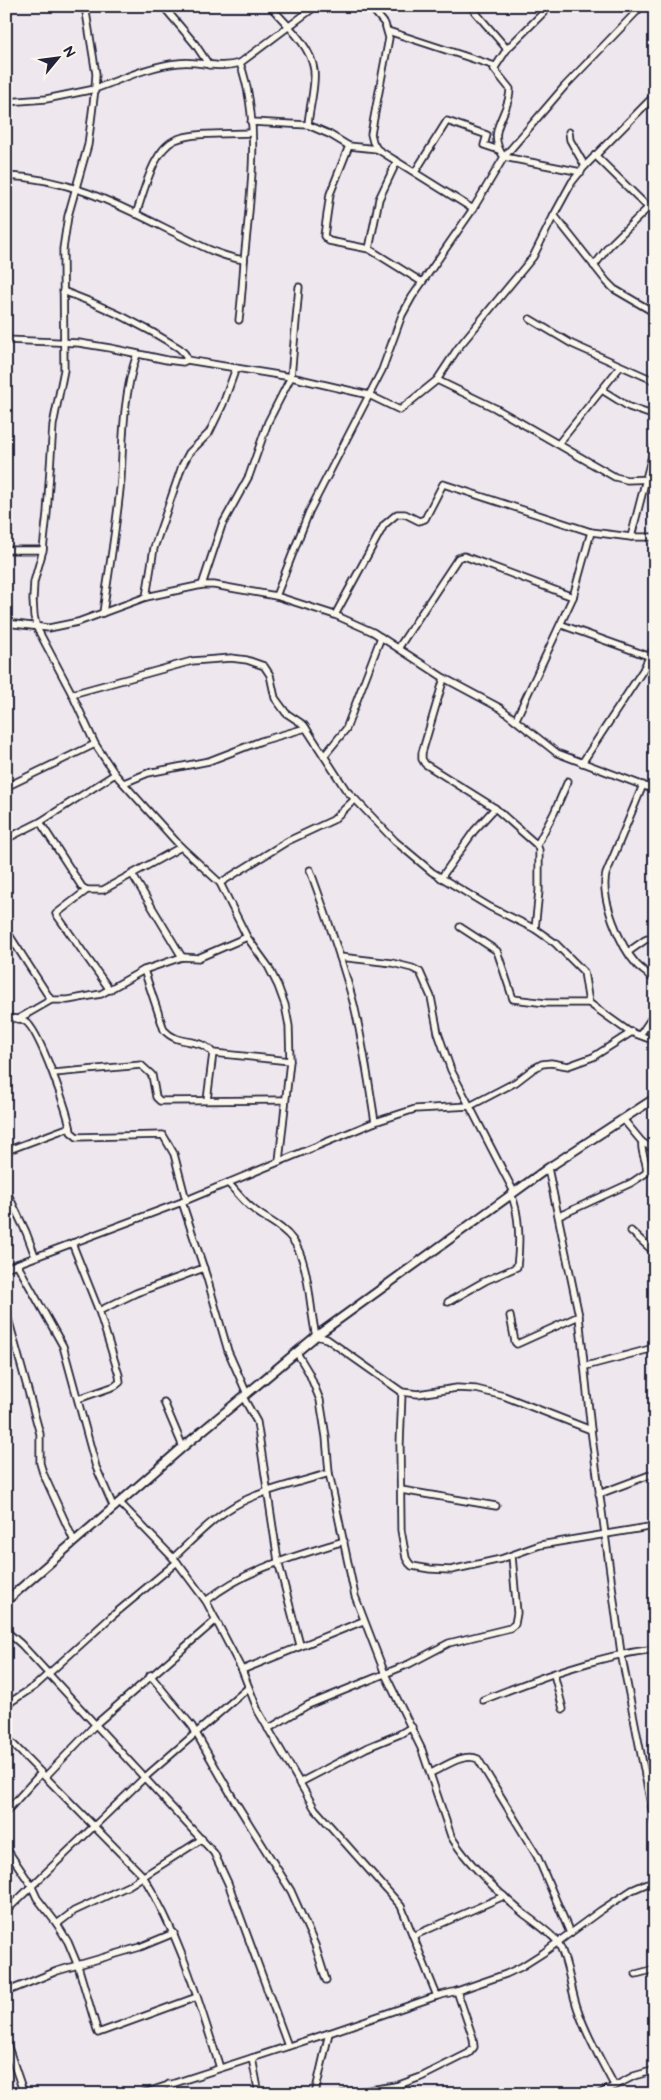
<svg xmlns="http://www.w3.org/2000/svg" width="661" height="2100" viewBox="0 0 661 2100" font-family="'Balsamiq Sans',sans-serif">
<rect width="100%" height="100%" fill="#eee7ee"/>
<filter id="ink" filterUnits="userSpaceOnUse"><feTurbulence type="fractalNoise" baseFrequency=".02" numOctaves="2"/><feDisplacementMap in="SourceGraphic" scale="10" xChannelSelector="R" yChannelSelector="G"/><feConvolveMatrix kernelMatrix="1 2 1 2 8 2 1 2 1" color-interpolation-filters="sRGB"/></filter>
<g filter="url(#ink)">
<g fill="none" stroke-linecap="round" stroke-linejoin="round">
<g stroke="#22223b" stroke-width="9">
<g id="minor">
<polyline points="163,6 195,44 209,65"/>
<path d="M270 6C286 24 311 46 314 70 316 87 309 108 308 125"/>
<polyline points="370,6 385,24 389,38 371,134 373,142 377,149 473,209"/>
<path d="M470 6 507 49 494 69 510 89C510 115 484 130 504 157L581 172"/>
<polyline points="388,31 495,66"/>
<polyline points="507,49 550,6"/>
<polyline points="655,95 585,166 572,182 554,215 607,282 614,289 655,313"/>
<polyline points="6,102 46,99 95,89 96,74 85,6"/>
<polyline points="251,122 308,125 329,134 349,146 377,149"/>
<polyline points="569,132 570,140 585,166"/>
<polyline points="349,146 330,194 324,236 329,241 369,249 422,282"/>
<polyline points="595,155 655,214"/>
<polyline points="415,172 447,121 487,135 484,145 499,150"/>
<path d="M6 176C68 178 117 204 171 231 196 243 217 256 244 260"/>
<path d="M136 214C144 192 153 150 175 140 192 132 231 134 251 133"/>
<polyline points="369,249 379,199 397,161"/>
<polyline points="594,266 609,246 655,201"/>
<path d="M63 291C104 306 141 324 179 348L185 354 187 360"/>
<polyline points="530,319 572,344 655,381"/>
<path d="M239 320C242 297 243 274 245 251 251 191 261 121 240 63"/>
<polyline points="6,340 79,343 110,348 167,360 183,362 187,360 291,377 369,395 400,410 437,380 458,348 533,257 554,215"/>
<polyline points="437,380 495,408 615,477 627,480 655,479"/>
<polyline points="602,390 629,407 655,416"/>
<polyline points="559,443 620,367"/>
<polyline points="631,537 655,444"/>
<polyline points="6,550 43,550"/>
<polyline points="202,585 222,525 249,476 268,422 291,377 299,287"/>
<polyline points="276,596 309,512 382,370 402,315 412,297 473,209 504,157 564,87 642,6"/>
<polyline points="146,597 154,548 182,466 189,453 209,433 223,404 236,368"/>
<path d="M103 613C109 569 117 524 121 479 123 437 123 395 137 354"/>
<polyline points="335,615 384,525 397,514 405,514 419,521 425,519 443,484 591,532 631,537 655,537"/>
<polyline points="6,623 49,628 78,622 146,597 202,585 214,585 276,596 335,615 373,632 444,678 500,708 557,753 655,790"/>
<polyline points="562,625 651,657"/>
<polyline points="399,647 458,558 464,556 573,597"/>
<polyline points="444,678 422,753 422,759 425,764 495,808 537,845 539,850 539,891 535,929"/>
<polyline points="72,694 192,661 231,658 247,660 264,666 270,675 275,698 286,713 304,725 346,790 355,799 395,841 432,872 490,907 535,929 555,943 584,972 589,1003 628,1031 655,1041"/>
<polyline points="516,719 573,597 591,532"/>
<polyline points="324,756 346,729 381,637"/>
<polyline points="582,763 643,670 655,645"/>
<polyline points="124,783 148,773 209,761 261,741 306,728"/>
<path d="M643 785 606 874C600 898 620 946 637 965 641 969 647 973 651 977"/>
<polyline points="6,787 95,744"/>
<polyline points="40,822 82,887 87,890 103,890 181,847"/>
<polyline points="6,839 40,822 115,774"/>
<polyline points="537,845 554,813 568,781"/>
<path d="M310 870C326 914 342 959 354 1005 363 1043 369 1083 375 1122"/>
<polyline points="132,874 182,957"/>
<polyline points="441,878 474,831 495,808"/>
<polyline points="220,883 288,841 333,820 355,799"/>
<polyline points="87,890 56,914 110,990"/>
<polyline points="460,927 497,951 513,999 546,1003 589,1003"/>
<polyline points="6,930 51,1000"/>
<polyline points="628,952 645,940 655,936"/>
<polyline points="340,957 392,963 412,968 420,972 431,997 438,1033 451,1070 514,1192"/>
<path d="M144 970 164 1030C179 1047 199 1036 213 1053L290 1061"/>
<polyline points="6,1011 10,1019"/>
<polyline points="18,1019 51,1000 68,1000 101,994 144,970 182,957 198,958 247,937"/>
<path d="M6 1020C12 1018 20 1018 25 1021 39 1029 69 1114 71 1132L77 1137 163 1135 174 1154 186 1200"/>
<polyline points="640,1035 655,1013"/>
<polyline points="54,1073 141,1065 152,1075 156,1097 160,1101 284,1100"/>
<polyline points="207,1100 213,1053"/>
<polyline points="623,1119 642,1142 655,1150"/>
<polyline points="6,1151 70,1127"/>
<path d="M279 1161 290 1061 289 1026 285 1005 278 986 268 966 247 937 220 883 181 847 115 774 95 744 72 694 37 628 34 616 33 600 34 582 43 550 47 513 53 425 64 370 63 249 68 216 88 145 95 89C122 79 149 66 178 63 201 60 216 70 240 63L316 6"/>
<polyline points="548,1168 579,1316 591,1430 621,1653 655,1825"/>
<path d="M228 1183C236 1191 243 1201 252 1208 264 1219 282 1225 292 1239 310 1262 309 1307 316 1336L327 1339 402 1392 418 1394 457 1388 476 1389 504 1396 591 1430"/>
<polyline points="6,1190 26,1232 35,1256"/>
<polyline points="182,1202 207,1278 228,1351 247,1394"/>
<path d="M559 1216 631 1183 646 1173C649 1163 640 1154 642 1142"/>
<polyline points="631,1231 655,1253"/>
<polyline points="72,1243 99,1311 119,1375 120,1382 115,1386 78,1399"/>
<polyline points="17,1264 63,1346 96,1467 114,1508"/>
<polyline points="6,1268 182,1202 375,1122 415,1109 470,1106 516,1082 533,1069 542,1064 551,1063 568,1066 593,1057 632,1032"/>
<path d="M448 1302 485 1281 517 1267C520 1245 520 1214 511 1194"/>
<polyline points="6,1311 40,1434 40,1463 43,1473 74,1541"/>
<polyline points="99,1311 136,1293 204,1268"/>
<polyline points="510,1316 515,1342 517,1344 579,1316"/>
<path d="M297 1353 309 1373 320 1400 326 1437 329 1473 355 1596 385 1674 422 1750 451 1836C465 1861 501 1895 524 1914 533 1921 554 1935 559 1944 569 1964 570 1988 578 2010 587 2037 601 2060 614 2085"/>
<polyline points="586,1366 650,1349 655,1351"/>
<polyline points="402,1392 400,1445 401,1530 406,1558 409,1563 412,1566 430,1569 451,1570 501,1559 540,1545 655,1526"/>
<polyline points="243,1397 257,1422 278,1561 300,1645"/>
<polyline points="164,1402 183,1447"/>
<polyline points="401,1490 496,1506"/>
<polyline points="599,1494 655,1473"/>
<polyline points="120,1503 177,1562 206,1601 242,1670 258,1711 315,1809 401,1906 437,1996"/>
<path d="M173 1558C192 1540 212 1519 234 1506 261 1490 299 1483 329 1473"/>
<path d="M206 1601C245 1569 296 1556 344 1541"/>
<polyline points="6,1631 21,1644 214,1853 228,1883 288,2046"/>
<polyline points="242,1670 363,1621"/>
<polyline points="554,1674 563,1709"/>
<polyline points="150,1675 192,1726 233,1798 291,1891 315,1945 326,1980"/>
<path d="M483 1700C539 1678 595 1656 655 1649"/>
<polyline points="6,1705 35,1686 111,1617 177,1562"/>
<polyline points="268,1729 308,1705 409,1664 449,1643 510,1628 515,1624 517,1613 512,1556"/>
<path d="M6 1737 143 1876C180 1935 199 2002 220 2068"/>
<path d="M431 1773C444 1767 464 1752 478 1759L537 1856 570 1933"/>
<polyline points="645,1776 655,1771"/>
<polyline points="45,1777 96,1724 216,1620"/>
<polyline points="299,1783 366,1748 400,1734 412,1727"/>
<polyline points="6,1812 41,1773"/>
<polyline points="6,1848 31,1885 37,1898 57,1924 68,1942 78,1966 98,2033 197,1997"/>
<polyline points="6,1911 144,1778 248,1688"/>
<polyline points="57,1924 74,1911 128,1886 202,1839"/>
<polyline points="413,1936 504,1896"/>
<polyline points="636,1974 655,1969"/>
<polyline points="6,1992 57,1971 140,1947 174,1933"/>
<polyline points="6,2041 24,2094"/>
<polyline points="252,2058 259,2094"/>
<polyline points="169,2084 173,2094"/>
<polyline points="396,2086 398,2094"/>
<polyline points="141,2094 329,2033 437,1996 457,1991 506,1974 521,1967 543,1953 600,1911 632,1890 655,1880"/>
<polyline points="315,2094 329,2033"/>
<polyline points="343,2094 396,2086 421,2077 469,2053 474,2047 473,2038 457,1991"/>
<polyline points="527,2094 529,2094"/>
<polyline points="599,2094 634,2076 655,2070"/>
</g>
</g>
<g stroke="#22223b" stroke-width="11">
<polyline id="tertiary" points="6,1601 183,1447 316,1336 548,1168 655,1098"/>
</g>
<use href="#minor" stroke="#fbf7ec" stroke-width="5.5"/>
<use href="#tertiary" stroke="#fbf7ec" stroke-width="7"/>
</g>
</g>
<rect width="661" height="2100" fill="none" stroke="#fbf7ec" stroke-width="25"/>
<rect x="12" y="12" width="636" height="2075" fill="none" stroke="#22223b" stroke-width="2" filter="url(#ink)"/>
<g transform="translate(58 58) rotate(61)" stroke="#fbf7ec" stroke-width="4" paint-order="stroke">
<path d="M0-4L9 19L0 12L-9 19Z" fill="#22223b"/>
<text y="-8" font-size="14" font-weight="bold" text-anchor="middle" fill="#22223b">N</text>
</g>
</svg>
